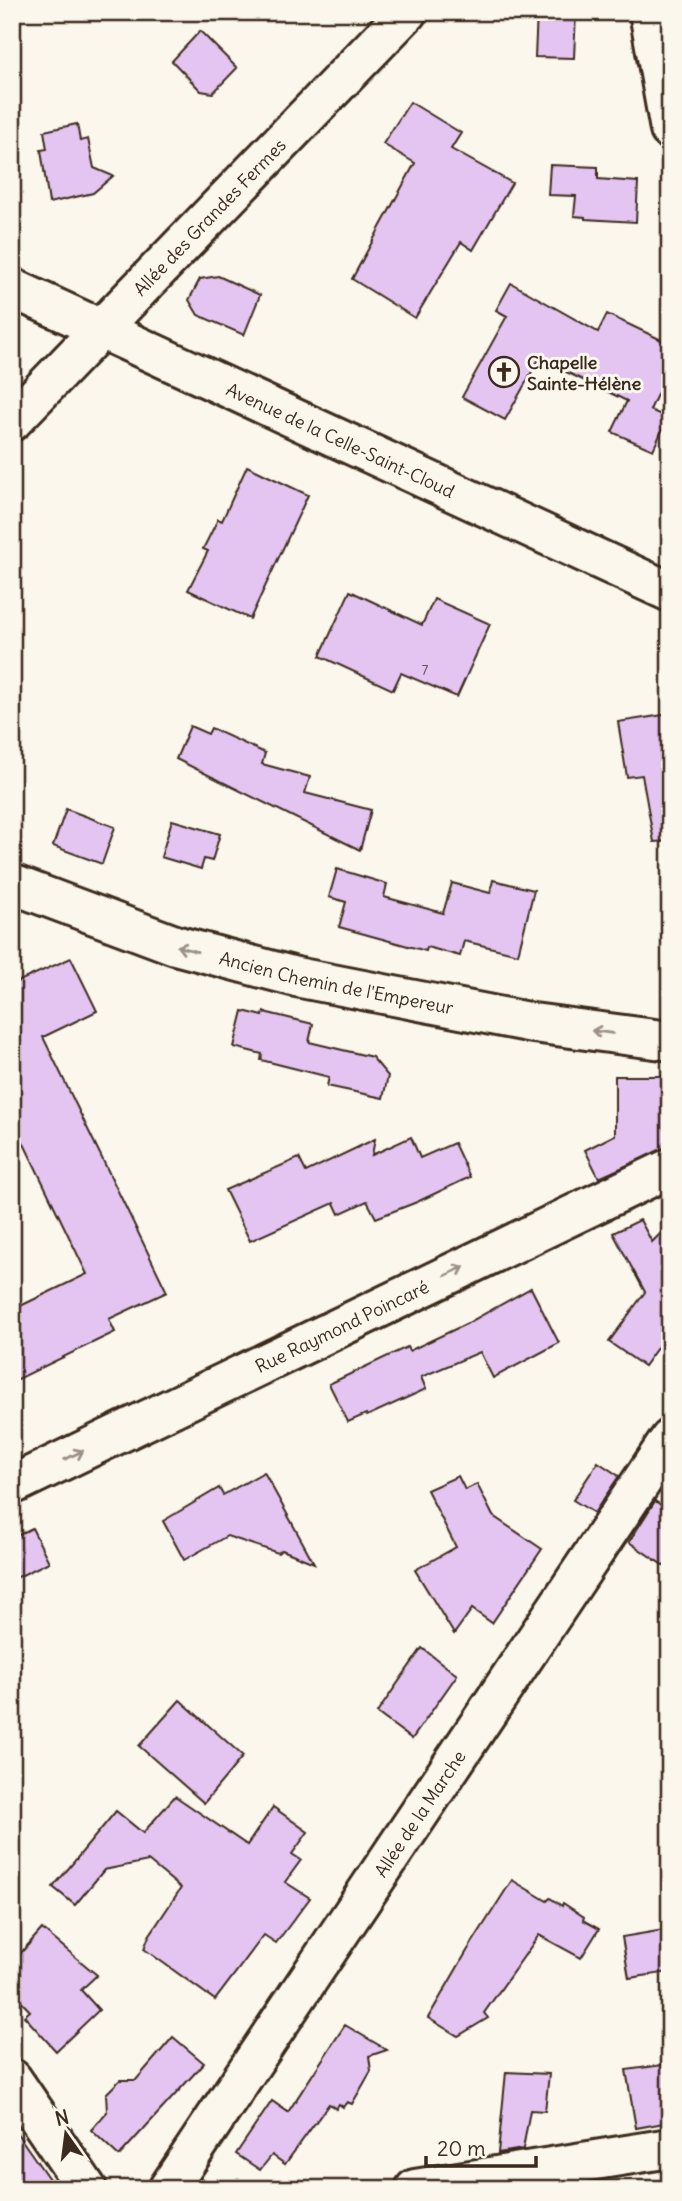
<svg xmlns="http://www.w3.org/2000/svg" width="682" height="2201" viewBox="0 0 682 2201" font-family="Delius,sans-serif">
<rect width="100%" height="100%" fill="#fbf7ec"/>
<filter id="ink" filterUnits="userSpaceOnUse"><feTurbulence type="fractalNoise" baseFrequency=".0143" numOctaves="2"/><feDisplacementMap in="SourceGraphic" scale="14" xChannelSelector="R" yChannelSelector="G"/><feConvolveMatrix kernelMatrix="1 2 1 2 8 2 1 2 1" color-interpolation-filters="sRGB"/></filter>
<g filter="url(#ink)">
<g fill="#e4c5f2" stroke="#3b2a1e" stroke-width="2">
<polygon points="537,12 576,12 574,58 535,57"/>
<polygon points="200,31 237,68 213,93 201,91 172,61"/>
<polygon points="410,102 461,133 451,149 512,183 473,250 461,242 415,318 352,279 415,163 383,144"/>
<polygon points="77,124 80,141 88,139 94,168 113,176 93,193 49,203 41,150 47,149 44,131"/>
<polygon points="550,165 598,167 598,179 638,182 636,222 585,219 585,217 574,216 576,196 548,195"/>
<polygon points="218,276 260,295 244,335 198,315 189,300 200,279"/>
<polygon points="511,283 598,332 607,314 670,344 670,366 650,410 668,418 653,450 612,432 627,401 539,359 505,420 462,397 507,316 496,310"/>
<polygon points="247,466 308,495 250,619 188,590 208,551 203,549 218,519 222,521"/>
<polygon points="350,591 422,625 434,599 490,624 457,697 401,673 393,690 320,656"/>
<polygon points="670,714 670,841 654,842 642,775 627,777 618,722"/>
<polygon points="190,726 208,734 211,728 265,753 262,764 310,777 305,793 371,810 360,850 176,759"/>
<polygon points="66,809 115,827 102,864 53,846"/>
<polygon points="172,820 220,834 212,861 204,859 201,869 161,857"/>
<polygon points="337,869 387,884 384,897 443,913 452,883 490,893 493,880 534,890 518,954 464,941 460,956 427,947 426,951 339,927 346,902 329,897"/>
<polygon points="71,958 97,1011 43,1037 167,1292 109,1319 115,1332 12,1382 12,1310 87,1274 12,1119 12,972 17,982"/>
<polygon points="243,1011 263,1016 264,1012 313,1024 309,1042 372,1057 388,1076 383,1098 327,1086 329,1077 261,1060 262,1054 234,1047"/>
<polygon points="615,1076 670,1076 670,1146 599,1178 585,1150 615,1135"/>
<polygon points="411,1137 420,1158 454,1143 470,1177 417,1202 376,1218 367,1201 339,1214 334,1203 250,1241 225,1190 299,1158 306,1172 375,1139 372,1155"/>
<polygon points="640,1220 652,1242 670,1224 670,1339 667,1334 644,1366 609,1342 645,1292 613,1233"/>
<polygon points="531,1288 559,1343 493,1378 480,1352 421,1377 426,1389 367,1416 366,1414 348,1422 329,1384 407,1347 409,1351 466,1324"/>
<polygon points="598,1462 619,1476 594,1513 573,1500"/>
<polygon points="264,1472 314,1563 282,1550 278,1553 227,1536 184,1560 163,1521 219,1488 223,1495"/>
<polygon points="458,1476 465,1490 477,1484 493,1516 542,1549 492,1623 472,1609 454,1634 415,1570 456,1547 427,1490"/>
<polygon points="655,1501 670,1511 670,1570 629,1542"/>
<polygon points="32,1528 49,1562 12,1580 12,1538"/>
<polygon points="422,1648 457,1675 412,1739 377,1713"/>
<polygon points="180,1700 243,1756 204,1803 139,1746"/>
<polygon points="175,1796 247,1845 273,1807 308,1832 292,1854 301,1860 285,1882 310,1898 276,1943 264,1935 215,2000 144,1949 149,1936 181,1888 148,1861 104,1870 75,1905 53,1887 116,1811 143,1833"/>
<polygon points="512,1880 547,1901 550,1898 562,1906 563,1903 584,1917 583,1920 599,1929 581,1958 539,1935 484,2013 488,2018 458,2036 428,2018 467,1951"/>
<polygon points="42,1929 97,1975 81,1990 99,2010 56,2051 24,2016 30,2011 12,1992 12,1963"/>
<polygon points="670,1929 670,1972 629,1978 622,1937"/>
<polygon points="345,2025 387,2050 369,2056 371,2071 352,2104 347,2102 343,2107 339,2104 336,2109 329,2104 285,2164 272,2155 260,2170 236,2154 272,2101 288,2112"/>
<polygon points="173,2037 204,2063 119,2156 91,2130 107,2112 106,2094 120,2080 136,2080"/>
<polygon points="670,2064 670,2122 636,2128 626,2070"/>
<polygon points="506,2072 549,2074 545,2111 530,2110 523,2149 498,2153"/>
<polygon points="12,2126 56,2189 12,2189"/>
</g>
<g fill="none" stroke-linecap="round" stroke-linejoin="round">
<g stroke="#3b2a1e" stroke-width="44">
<g id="street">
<polyline points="649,12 670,130"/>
<path id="s1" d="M12 421 407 12"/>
<path id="s2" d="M12 884 175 945 296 977 533 1023 670 1041"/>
<path id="s3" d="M12 1485 670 1168"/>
<polyline points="12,2079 87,2189"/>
<path id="s4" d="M168 2189 670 1439"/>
<polyline points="415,2189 670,2148"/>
</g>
</g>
<g stroke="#3b2a1e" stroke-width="44">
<g id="secondary">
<path id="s5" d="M12 288 670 592"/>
</g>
</g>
<use href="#street" stroke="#fbf7ec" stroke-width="38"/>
<use href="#secondary" stroke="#fbf7ec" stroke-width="38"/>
</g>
<defs><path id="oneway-shaft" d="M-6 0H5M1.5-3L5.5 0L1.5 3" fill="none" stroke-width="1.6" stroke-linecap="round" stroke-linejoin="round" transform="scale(1.75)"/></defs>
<g stroke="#9b9085">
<use href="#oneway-shaft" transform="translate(187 949) rotate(-165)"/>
<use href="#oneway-shaft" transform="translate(602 1032) rotate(-173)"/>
<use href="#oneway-shaft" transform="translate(455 1271) rotate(-26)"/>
<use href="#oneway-shaft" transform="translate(74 1455) rotate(-26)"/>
</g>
</g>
<defs>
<g id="church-ring" transform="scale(1.575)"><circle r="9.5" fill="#fbf7ec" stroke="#3b2a1e" stroke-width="1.5"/><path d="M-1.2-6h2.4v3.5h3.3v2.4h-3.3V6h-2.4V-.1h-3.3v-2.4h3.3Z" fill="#3b2a1e"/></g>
</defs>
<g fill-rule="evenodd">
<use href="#church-ring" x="504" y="372"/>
</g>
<g text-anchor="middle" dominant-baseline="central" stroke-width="6" stroke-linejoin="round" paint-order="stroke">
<g font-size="14" fill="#655153">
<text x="425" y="670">7</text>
</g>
<g font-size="18" fill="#3b2a1e" stroke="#fbf7ec">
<text stroke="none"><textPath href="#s1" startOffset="284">Allée des Grandes Fermes</textPath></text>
<text stroke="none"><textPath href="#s5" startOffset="362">Avenue de la Celle-Saint-Cloud</textPath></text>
<text stroke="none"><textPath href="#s2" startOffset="340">Ancien Chemin de l'Empereur</textPath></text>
<text stroke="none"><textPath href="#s3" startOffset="366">Rue Raymond Poincaré</textPath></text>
<text stroke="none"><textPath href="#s4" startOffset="452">Allée de la Marche</textPath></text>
</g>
<g font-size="18" font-weight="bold" fill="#3b2a1e" stroke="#fbf7ec" text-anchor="start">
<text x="527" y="362">Chapelle<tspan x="527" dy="21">Sainte-Hélène</tspan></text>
</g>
</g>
<rect width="682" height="2201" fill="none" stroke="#fbf7ec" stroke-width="42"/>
<rect x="21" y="21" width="640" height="2159" fill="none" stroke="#3b2a1e" stroke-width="2.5" filter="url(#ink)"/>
<g transform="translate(66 2134) rotate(346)" stroke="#fbf7ec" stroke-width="5" paint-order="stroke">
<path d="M0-5L12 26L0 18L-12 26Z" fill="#3b2a1e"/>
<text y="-10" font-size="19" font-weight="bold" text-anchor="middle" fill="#3b2a1e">N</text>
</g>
<path d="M426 2156v10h110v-10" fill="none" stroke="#3b2a1e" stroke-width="3.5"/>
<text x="437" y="2156" font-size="21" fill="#3b2a1e" stroke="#fbf7ec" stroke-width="5" paint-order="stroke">20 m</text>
</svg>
